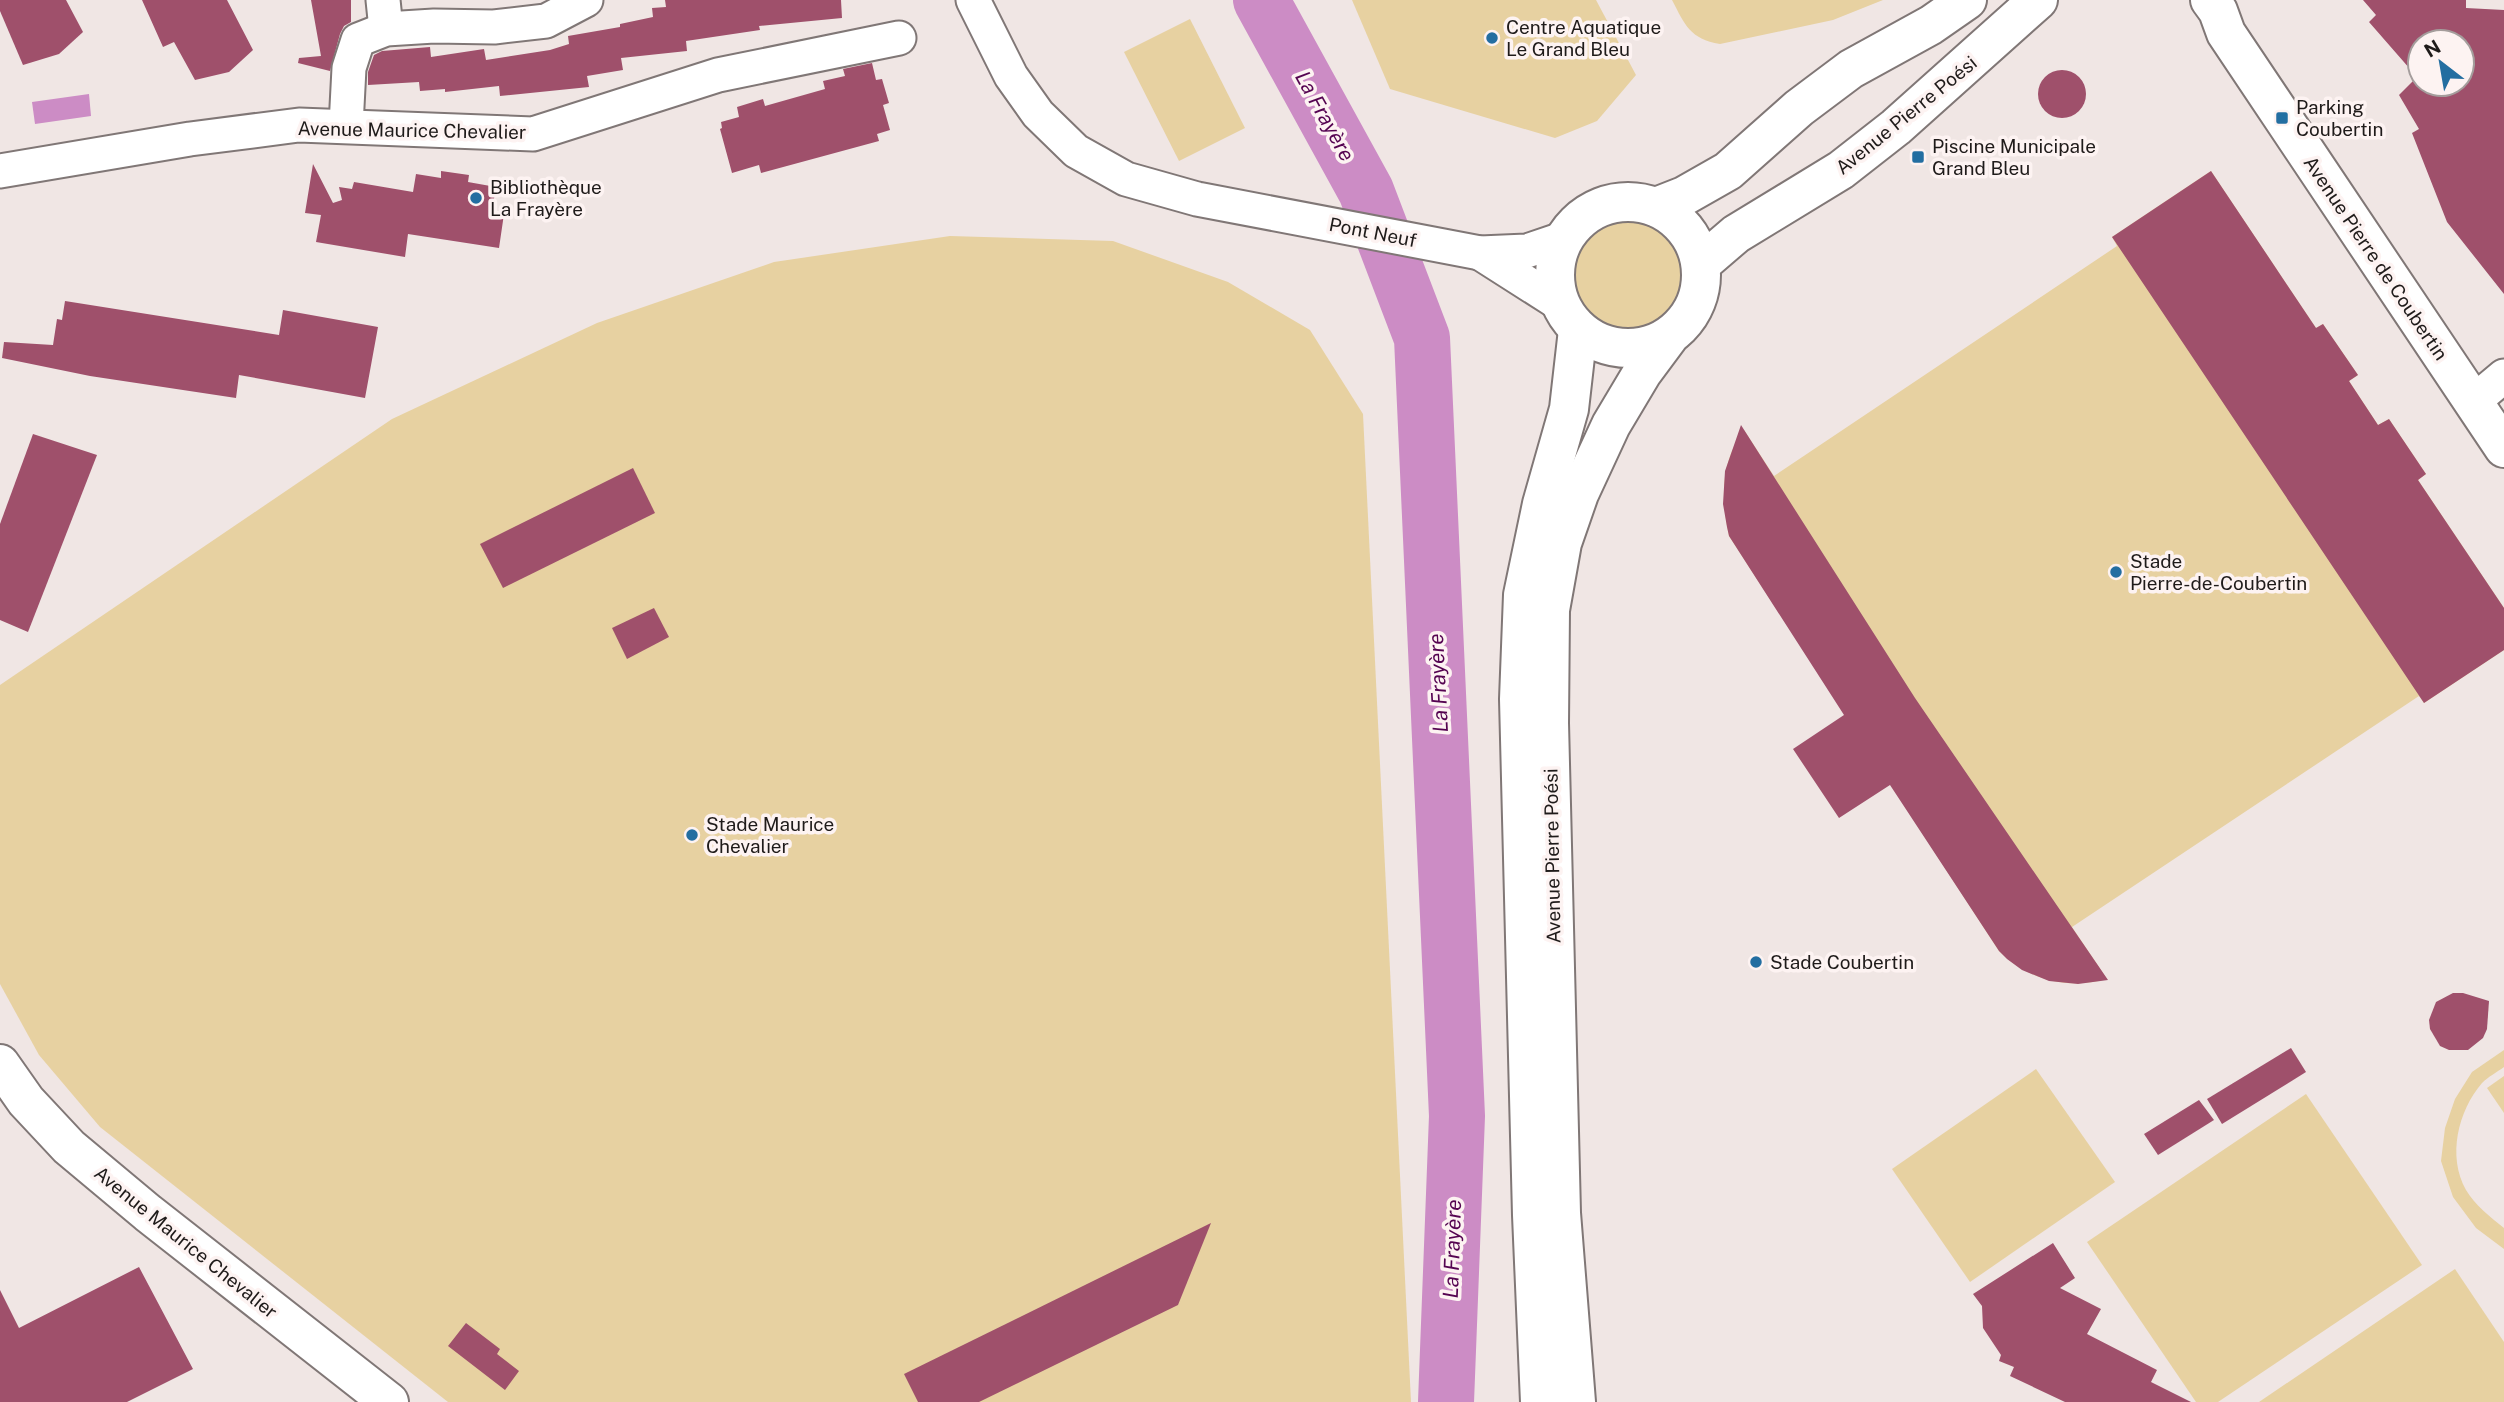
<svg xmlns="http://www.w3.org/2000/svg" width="2504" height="1402" viewBox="0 0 2504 1402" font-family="'Public Sans',sans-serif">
<rect width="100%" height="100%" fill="#f0e6e4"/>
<g fill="#e7d1a1">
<polygon points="1352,0 1596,0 1636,75 1597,121 1555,138 1390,89"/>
<path d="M1672 0H1883L1833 20 1720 44C1690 39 1685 25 1672 0Z"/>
<polygon points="1190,19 1245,128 1179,161 1124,52"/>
<path d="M2211 171 2316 328 2323 324 2358 375 2349 381 2378 425 2389 419 2426 474 2418 480 2504 608V650L2424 703 2419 696 2072 927 2107 979C2066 990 2029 980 1999 951L1729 536C1721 499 1720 462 1744 430L1774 476 2117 246 2112 237Z"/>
<circle cx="1629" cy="275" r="57"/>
<polygon points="950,236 1113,241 1228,282 1310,330 1363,414 1411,1402 448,1402 100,1127 39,1055 0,984 0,685 392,419 597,323 774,262"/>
<path d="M2504 1050V1067C2497 1072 2488 1077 2482 1083 2458 1111 2447 1156 2466 1190 2475 1205 2490 1217 2504 1228V1249L2476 1228 2453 1197 2441 1161 2445 1128 2455 1099 2472 1072Z"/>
<polygon points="2036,1069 2115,1182 1970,1282 1892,1169"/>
<polygon points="2504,1076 2504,1113 2487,1088"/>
<polygon points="2306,1094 2422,1265 2218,1402 2196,1402 2087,1242"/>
<polygon points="2455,1269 2504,1342 2504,1402 2259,1402"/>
</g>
<polygon fill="#cc8cc5" points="89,94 91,116 35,124 32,102"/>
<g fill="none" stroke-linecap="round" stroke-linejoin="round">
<polyline stroke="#cc8cc5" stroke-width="56" points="1261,0 1366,191 1422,338 1457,1116 1446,1402"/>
</g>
<g fill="#9f506b" fill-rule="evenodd">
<polygon points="0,0 66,0 83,32 59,54 23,65 0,11"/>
<polygon points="142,0 227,0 253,50 229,72 195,80 174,42 163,47"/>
<polygon points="311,0 351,0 351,22 344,26 340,34 330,71 298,63 299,58 321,56"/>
<polygon points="665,0 841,0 842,18 759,26 760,30 686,41 687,51 621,58 623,70 587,76 589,87 500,96 499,86 445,92 445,89 420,91 419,82 368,85 368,72 374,55 382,51 430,47 431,57 484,49 486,60 550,50 569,44 568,36 620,27 620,24 653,17 652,8 666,7"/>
<path d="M2363 0H2466V8L2504 10V294L2447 222 2412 133 2419 129 2399 95 2417 77 2369 22 2376 15ZM2420 42H2462V84H2420Z"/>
<polygon points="872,63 876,80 882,79 889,103 883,105 890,130 877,134 879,141 761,173 759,165 732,173 720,129 722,128 721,122 739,117 737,107 763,99 765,106 825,89 823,81 845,76 843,69"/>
<circle cx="2062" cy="94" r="24"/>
<polygon points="313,164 333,203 342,200 339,187 352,189 354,182 413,192 416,174 441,178 441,171 469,175 468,182 496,187 492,211 504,214 499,248 408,234 405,257 316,242 321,215 305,213"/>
<polygon points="2211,171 2316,328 2323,324 2358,375 2349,381 2378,425 2389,419 2426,474 2418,480 2504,608 2504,650 2424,703 2112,237"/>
<polygon points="65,301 279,335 283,310 378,327 365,398 239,375 236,398 90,376 2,358 4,342 53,345 57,319 62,320"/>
<polygon points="1741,425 1915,698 2108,980 2078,984 2049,981 2022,970 2007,959 1999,951 1890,785 1839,818 1793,749 1844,715 1729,536 1727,527 1723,504 1725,471"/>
<polygon points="33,434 97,455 28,632 0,620 0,524"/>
<polygon points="633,468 655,513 503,588 480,544"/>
<polygon points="654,608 669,637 627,659 612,628"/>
<polygon points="2453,993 2463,993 2489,1001 2487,1029 2483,1038 2468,1050 2449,1050 2440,1046 2430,1029 2429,1020 2436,1002"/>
<polygon points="2291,1048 2306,1072 2222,1124 2207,1099"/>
<polygon points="2199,1100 2214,1120 2158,1155 2144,1134"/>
<polygon points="1211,1223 1178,1305 979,1402 918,1402 904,1374"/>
<polygon points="2053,1243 2075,1278 2060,1288 2101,1309 2087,1334 2157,1370 2151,1382 2191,1402 2065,1402 2010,1376 2014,1367 1999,1361 2001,1355 1983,1328 1982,1306 1973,1294"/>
<polygon points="139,1267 193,1369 127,1402 0,1402 0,1290 19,1328"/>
<polygon points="466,1323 500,1349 497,1354 519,1371 505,1390 448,1346"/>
</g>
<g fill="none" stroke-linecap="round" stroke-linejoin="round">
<g stroke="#807776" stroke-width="37">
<g id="minor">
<polyline points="383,0 386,29"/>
<polyline points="973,0 1011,76 1038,114 1076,151 1126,179 1197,199 1480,253 1527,251 1565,238"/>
<polyline points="346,126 349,68 358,40 386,29 434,26 494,27 546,21 586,0"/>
<polyline points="0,171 190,139 299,125 533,134 718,75 899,38"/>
<polyline points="1480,253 1560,304"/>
<polyline points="2473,402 2504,376"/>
</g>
</g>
<g stroke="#807776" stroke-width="42">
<polyline id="tertiary" points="0,1064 26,1101 69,1147 148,1213 389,1402"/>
</g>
<g stroke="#807776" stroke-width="42">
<g id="secondary">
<polyline points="2210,0 2218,11 2226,33 2504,448"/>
<circle cx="1628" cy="275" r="73"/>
<polyline points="1656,207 1684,196 1728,171 1799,108 1851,69 1931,25 1967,0"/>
<polyline points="1701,264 1736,234 1841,170 1896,127 2038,0"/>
<polyline points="1540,1402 1532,1215 1519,699 1523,595 1542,504 1569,409 1578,330"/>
<polyline points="1576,1402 1561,1213 1549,723 1550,610 1562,543 1579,494 1611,425 1642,373 1668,338"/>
</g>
</g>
<use href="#minor" stroke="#fff" stroke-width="33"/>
<use href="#tertiary" stroke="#fff" stroke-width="38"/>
<use href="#secondary" stroke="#fff" stroke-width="38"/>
</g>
<g fill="#236ea1" stroke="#fdf3f2" stroke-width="2.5">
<circle cx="1492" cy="38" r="7"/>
<rect x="2275" y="111" width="14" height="14" rx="3.5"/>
<rect x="1911" y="150" width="14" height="14" rx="3.5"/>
<circle cx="476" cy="198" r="7"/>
<circle cx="2116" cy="572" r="7"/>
<circle cx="692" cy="835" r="7"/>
<circle cx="1756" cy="962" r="7"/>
</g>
<g text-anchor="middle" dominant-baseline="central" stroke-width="7" stroke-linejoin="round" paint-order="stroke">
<g font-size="19" fill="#1f1b1a" stroke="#fdf3f2" text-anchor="start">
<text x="1506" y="27">Centre Aquatique<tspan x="1506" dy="22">Le Grand Bleu</tspan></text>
<text x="2296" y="107">Parking<tspan x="2296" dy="22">Coubertin</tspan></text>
<text x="1932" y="146">Piscine Municipale<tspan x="1932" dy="22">Grand Bleu</tspan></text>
<text x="490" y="187">Bibliothèque<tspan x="490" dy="22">La Frayère</tspan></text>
<text x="2130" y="561">Stade<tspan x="2130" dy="22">Pierre-de-Coubertin</tspan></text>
<text x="706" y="824">Stade Maurice<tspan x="706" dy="22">Chevalier</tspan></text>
<text x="1770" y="962">Stade Coubertin</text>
</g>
<g font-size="19" fill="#1f1b1a" stroke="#fdf3f2">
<text transform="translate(1906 115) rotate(-39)">Avenue Pierre Poési</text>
<text transform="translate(412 130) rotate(1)">Avenue Maurice Chevalier</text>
<text transform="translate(1373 232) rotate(11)">Pont Neuf</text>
<text transform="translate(2376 258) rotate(56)">Avenue Pierre de Coubertin</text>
<text transform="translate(1552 856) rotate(-91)">Avenue Pierre Poési</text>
<text transform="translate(186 1242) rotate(39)">Avenue Maurice Chevalier</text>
</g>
<g font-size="21" font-style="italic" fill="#550451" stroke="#fdf3f2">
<text transform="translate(1325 116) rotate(61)">La Frayère</text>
<text transform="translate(1438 683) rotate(-93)">La Frayère</text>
<text transform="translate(1452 1249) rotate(-88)">La Frayère</text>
</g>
</g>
<g transform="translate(2441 63) rotate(329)"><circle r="33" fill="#fdf3f2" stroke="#a49d9c" stroke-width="2"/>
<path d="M0-5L12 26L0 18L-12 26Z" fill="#236ea1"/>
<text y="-10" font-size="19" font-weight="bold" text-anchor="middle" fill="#1f1b1a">N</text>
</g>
</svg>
